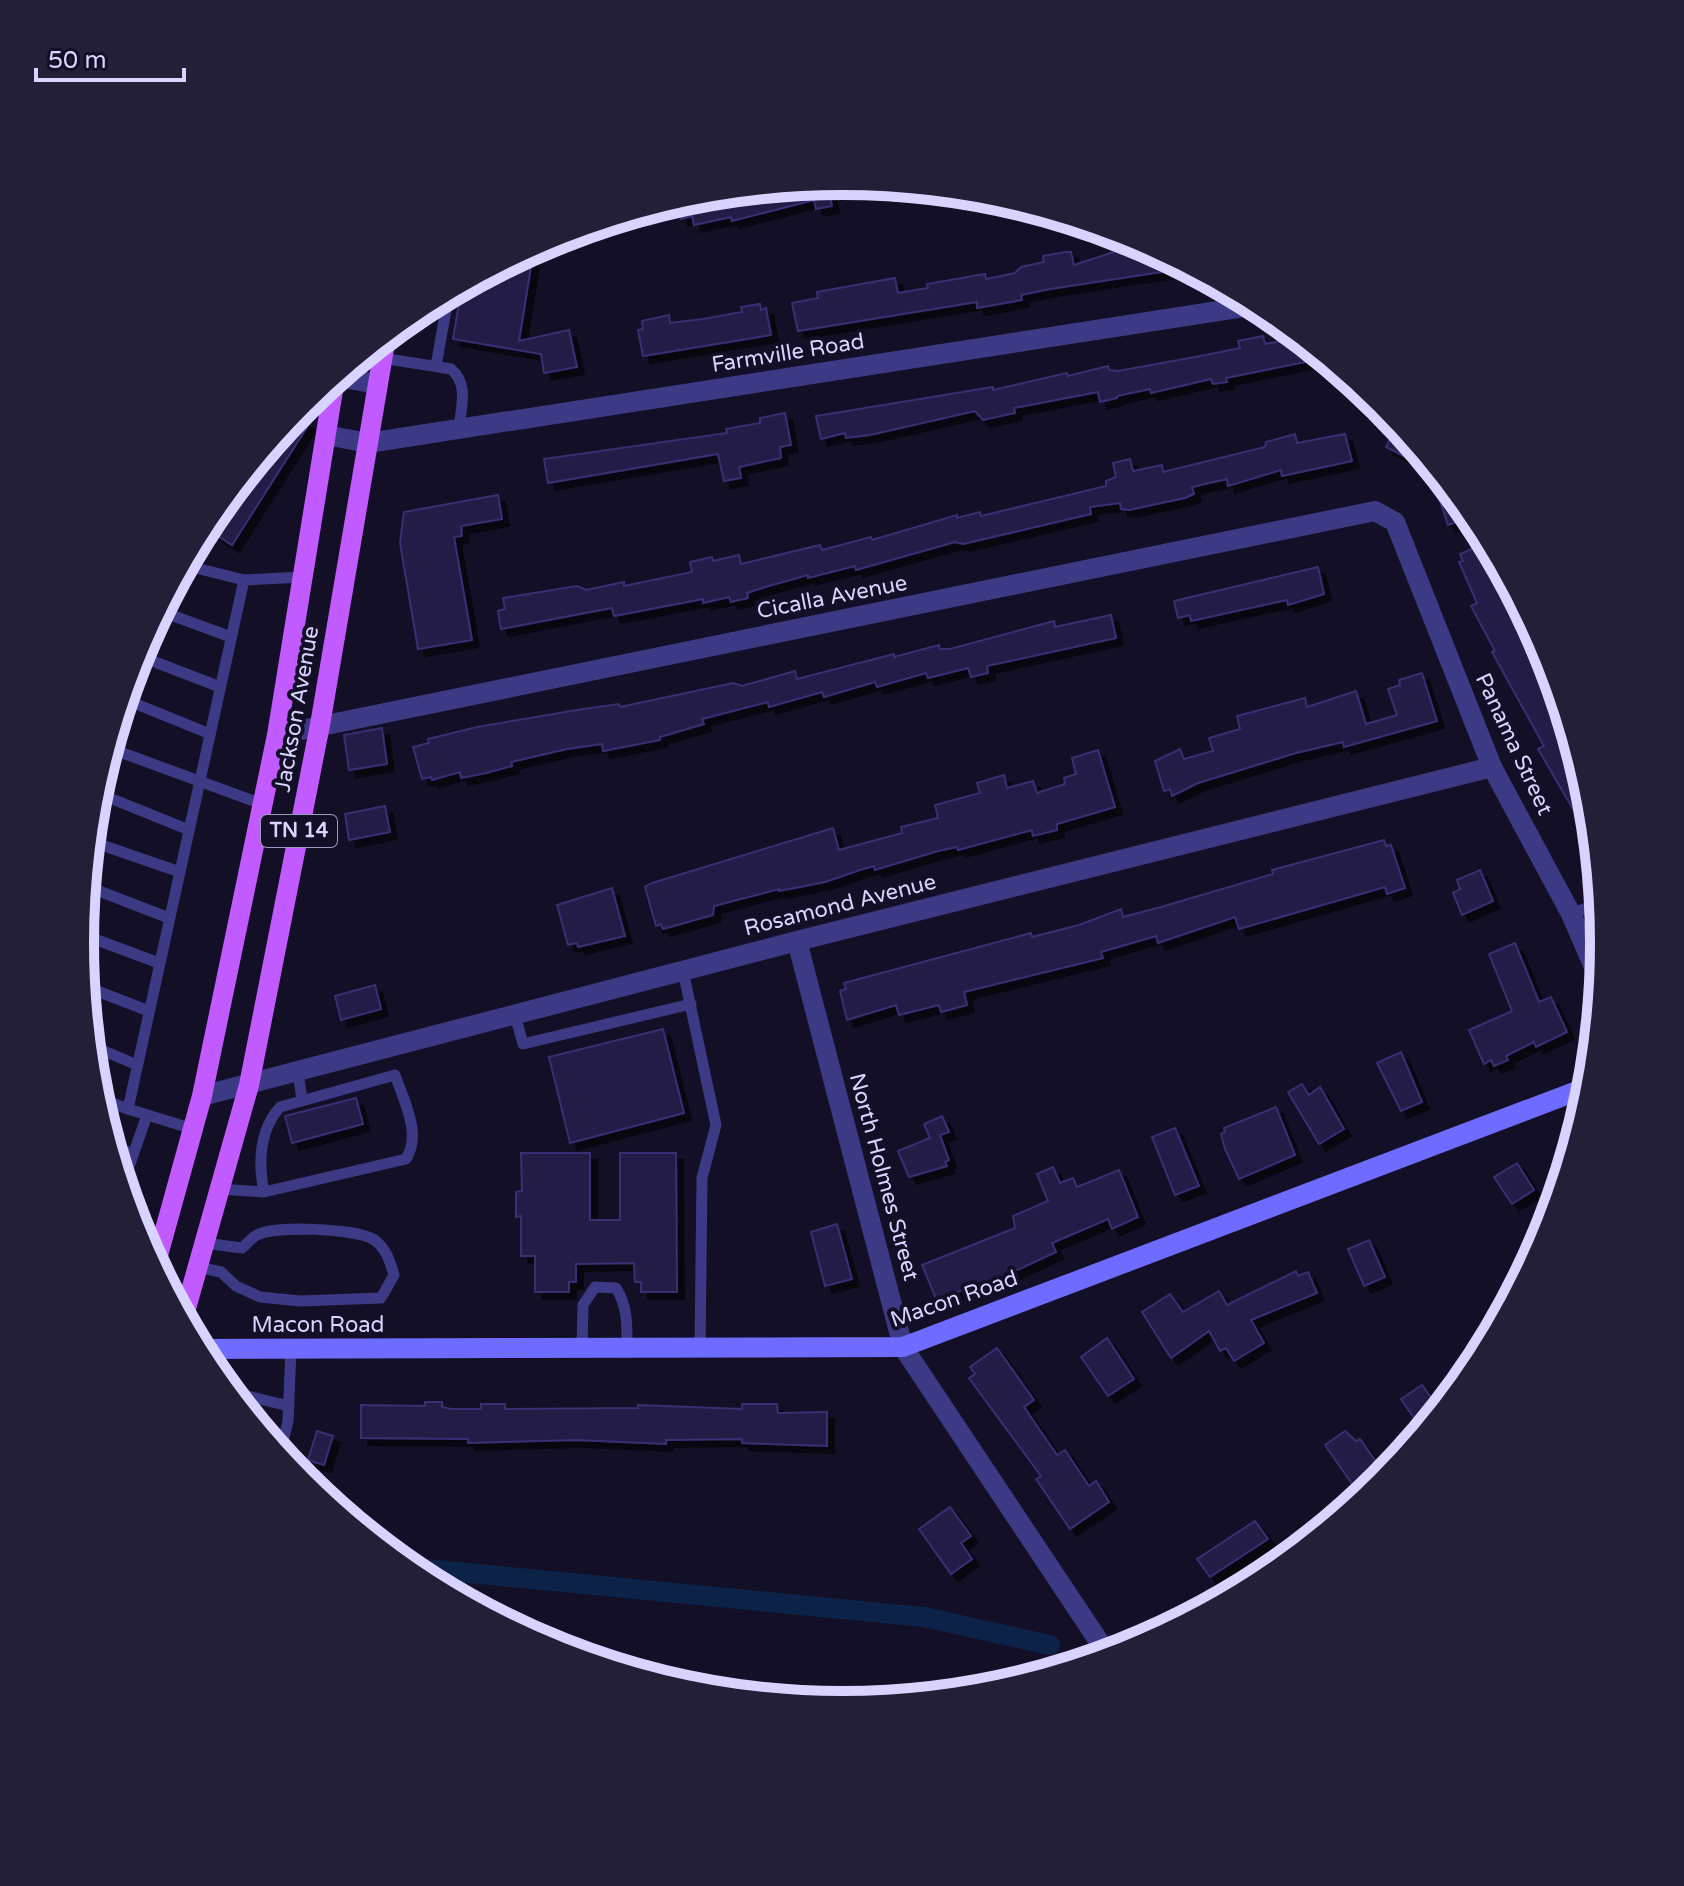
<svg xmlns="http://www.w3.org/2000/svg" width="1684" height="1886" viewBox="0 0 1684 1886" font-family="'Varela Round',sans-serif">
<defs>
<filter id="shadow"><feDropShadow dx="7" dy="7" stdDeviation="0" flood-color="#0009"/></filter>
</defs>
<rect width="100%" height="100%" fill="#130f26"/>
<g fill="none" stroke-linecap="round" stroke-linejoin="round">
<polyline stroke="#0c2248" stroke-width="20" points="407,1567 924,1617 1050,1645"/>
</g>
<g fill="#241b47" stroke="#3b2d73" stroke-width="2" filter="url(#shadow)">
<polygon points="827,182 832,206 816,209 814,200 732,221 731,217 694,225 692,216 681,219 678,200 694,196 711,194 712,199"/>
<polygon points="534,248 519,341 569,330 577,367 544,373 541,354 453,339 462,286"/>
<polygon points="1150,248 1188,268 1050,289 1021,295 1022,300 977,308 977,302 798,331 792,303 818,298 817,292 895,278 898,293 928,288 927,284 985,274 986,279 1015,273 1021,267 1044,262 1043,256 1065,252 1071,252 1074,265 1114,252"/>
<polygon points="760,304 761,310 766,308 771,335 643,356 638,330 643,329 642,321 669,315 670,323 703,319 742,312 741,307"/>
<polygon points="1263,336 1265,344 1300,338 1325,358 1226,378 1227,382 1213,384 1211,379 1151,393 1150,389 1117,396 1117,398 1100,402 1098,392 1014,408 1015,413 983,420 975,411 870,435 846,438 845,433 821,439 816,416 993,387 993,390 1067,373 1068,376 1108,366 1109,370 1118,371 1206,355 1240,348 1238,341"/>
<polygon points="785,413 791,445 780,447 781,458 739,467 741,478 724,481 718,454 548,483 544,459 727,433 726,429 760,423 760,418"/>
<polygon points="294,415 309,424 232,545 204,527"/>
<polygon points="1397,424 1437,473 1386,447"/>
<polygon points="1295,434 1297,443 1345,434 1352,461 1282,476 1281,470 1228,486 1227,479 1192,487 1194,494 1185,498 1129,510 1121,509 1120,503 1090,507 1091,514 963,544 955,542 856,570 855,566 808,578 808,575 765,587 747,593 748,598 731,602 729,597 703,603 703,599 614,616 612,608 501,629 498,611 505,609 503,598 577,586 586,590 624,582 624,586 692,572 690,562 712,557 713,561 739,555 741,564 820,545 822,550 871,537 872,540 957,515 957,518 980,512 981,516 1106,486 1106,481 1116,477 1113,463 1130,459 1133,471 1162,465 1163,472 1265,447 1266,442"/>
<polygon points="1452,490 1473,516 1448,525 1438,495"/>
<polygon points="498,495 502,519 461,526 462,536 454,537 472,640 418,649 400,543 404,512"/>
<polygon points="1488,542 1502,570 1495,573 1519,618 1513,622 1547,683 1554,679 1589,795 1595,847 1538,749 1544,746 1492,652 1495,651 1471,606 1477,603 1459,562 1463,561 1460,554"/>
<polygon points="1318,567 1324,594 1288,605 1287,600 1191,621 1190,615 1178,618 1174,601"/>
<polygon points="1111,615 1116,638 987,666 988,673 971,677 968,668 928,678 926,673 877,687 875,682 824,697 822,692 769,707 768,702 702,719 704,724 660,737 660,740 603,751 602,744 567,749 511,762 512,766 486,773 461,778 460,772 432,780 431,777 422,779 413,747 429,743 428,739 477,727 583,709 619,704 620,707 733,683 742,686 795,671 797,679 894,654 894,657 939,645 940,649 950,649 1054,621 1055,627"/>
<polygon points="1422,673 1437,721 1344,747 1343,742 1296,753 1198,783 1172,796 1170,789 1164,791 1155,761 1180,749 1184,759 1213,751 1209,738 1240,729 1237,716 1305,698 1307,707 1356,691 1366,724 1397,715 1388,689 1400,685 1399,680"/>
<polygon points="382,728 387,764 349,770 344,735"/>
<polygon points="1098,750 1115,807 1057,824 1057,830 1033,836 1032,830 958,850 957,847 938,851 875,870 874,866 863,869 825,882 779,891 779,889 714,906 713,915 663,929 661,924 656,926 645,887 652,883 833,828 839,850 902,833 901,827 938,818 935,805 980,793 977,783 1004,775 1007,788 1033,781 1037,793 1065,784 1064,778 1076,774 1072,758"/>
<polygon points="385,806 390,832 349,840 345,814"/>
<polygon points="1384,840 1386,846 1391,845 1405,888 1387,894 1385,887 1239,929 1235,917 1158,943 1156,936 1101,952 1103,958 964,992 967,1005 941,1012 939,1005 899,1015 896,1005 847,1020 840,991 846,989 844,983 1031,933 1032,937 1079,925 1121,909 1123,917 1161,907 1273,874 1272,870"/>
<polygon points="1480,870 1493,901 1462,915 1453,893 1460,889 1457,880"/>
<polygon points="612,888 625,936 578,947 577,943 568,945 557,905"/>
<polygon points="1515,943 1539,1002 1551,997 1567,1032 1536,1047 1534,1042 1506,1056 1508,1060 1494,1066 1491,1060 1484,1064 1469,1030 1512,1011 1489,954"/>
<polygon points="375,985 381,1009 341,1020 335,996"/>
<polygon points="663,1029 684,1113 570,1143 549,1057"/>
<polygon points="1401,1052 1422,1102 1401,1111 1377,1063"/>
<polygon points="1302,1084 1309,1095 1320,1087 1344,1129 1319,1144 1288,1092"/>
<polygon points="356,1098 363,1124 292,1143 285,1116"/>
<polygon points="1276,1107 1295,1155 1239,1179 1225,1149 1221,1134 1225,1132 1224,1128"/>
<polygon points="942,1116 949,1132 940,1135 949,1160 945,1162 947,1166 909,1177 898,1151 930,1138 924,1124"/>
<polygon points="1175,1128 1199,1186 1175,1195 1152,1137"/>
<polygon points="521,1153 590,1153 590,1220 620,1220 620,1153 676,1153 677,1292 641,1292 641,1282 635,1282 634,1263 576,1264 576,1282 569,1282 569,1292 535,1292 535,1256 521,1256 521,1216 516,1217 516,1192 522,1191"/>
<polygon points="1517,1163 1534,1190 1512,1204 1494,1177"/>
<polygon points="1053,1167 1060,1183 1073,1178 1077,1187 1119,1170 1138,1217 1112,1229 1108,1219 1052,1243 1056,1252 987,1284 985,1280 937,1301 922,1265 1015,1228 1013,1216 1048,1201 1037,1174"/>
<polygon points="837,1224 852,1279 825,1286 811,1232"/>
<polygon points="1369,1240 1385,1277 1364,1286 1348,1249"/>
<polygon points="1296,1271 1298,1276 1308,1272 1317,1293 1251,1320 1264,1343 1234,1361 1226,1348 1220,1351 1209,1331 1171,1358 1142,1312 1170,1294 1183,1312 1219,1291 1227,1305"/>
<polygon points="1107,1338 1134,1379 1108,1396 1081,1357"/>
<polygon points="997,1348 1034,1400 1024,1407 1057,1455 1065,1450 1089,1486 1096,1481 1109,1502 1070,1529 1036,1479 1041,1476 969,1378 975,1374 970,1367"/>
<polygon points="1422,1385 1440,1410 1423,1431 1401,1399"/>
<polygon points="425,1402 442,1402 442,1407 451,1409 481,1409 481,1404 505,1404 505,1409 638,1408 638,1405 742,1409 742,1404 777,1404 778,1413 827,1412 827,1446 742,1443 742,1439 666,1440 666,1444 576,1440 468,1443 468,1439 361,1438 361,1405 425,1406"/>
<polygon points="317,1431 333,1436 324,1465 308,1460"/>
<polygon points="1345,1431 1356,1441 1360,1439 1386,1476 1375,1487 1373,1484 1359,1494 1325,1445"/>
<polygon points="950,1507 971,1536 961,1543 972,1559 951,1574 919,1529"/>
<polygon points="1255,1521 1268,1539 1210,1577 1197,1559"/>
</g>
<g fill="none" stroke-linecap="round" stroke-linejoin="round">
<g stroke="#3d3a85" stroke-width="11">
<path d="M382 358 451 369C469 384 461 407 459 429"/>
<polyline points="436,366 449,293"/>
<polyline points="184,565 244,580"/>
<polyline points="160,611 231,637"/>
<polyline points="137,655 220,687"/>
<polyline points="124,699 210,734"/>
<polyline points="109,748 262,804"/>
<polyline points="95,792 189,830"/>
<polyline points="90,841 180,872"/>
<polyline points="86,886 169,918"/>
<polyline points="1571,914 1600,903"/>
<polyline points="81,934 159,963"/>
<polyline points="683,971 716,1125 702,1178 700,1350"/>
<polyline points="84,986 149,1011"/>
<polyline points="515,1015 523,1044 691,1004"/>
<polyline points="90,1045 137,1065"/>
<polyline points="298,1072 302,1100"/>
<polyline points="96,1097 128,1109"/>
<polyline points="193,1129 128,1109 244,580 303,577"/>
<polyline points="111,1145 133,1154"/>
<polyline points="123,1184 147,1115"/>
<path d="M219 1189 264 1192 406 1159C422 1134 404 1101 395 1075L280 1107C259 1131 258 1162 264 1192"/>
<path d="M197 1267 221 1272 236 1286 260 1297 300 1301 381 1298 394 1275C390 1261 385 1245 371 1238 352 1229 275 1225 257 1235 252 1237 247 1244 242 1248L204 1243"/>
<path d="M582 1349 583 1305 595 1287 616 1288C628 1307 627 1326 627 1348"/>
<polyline points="213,1372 215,1350"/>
<polyline points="230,1392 289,1406"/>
<polyline points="280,1454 288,1421 291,1349"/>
</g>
<g stroke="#3d3a85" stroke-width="20">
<polyline points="337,377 377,384"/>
<polyline points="326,435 368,443 1257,305"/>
<polyline points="277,735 1375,511 1395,522 1492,767 1571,914 1600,981"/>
<polyline points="202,1096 797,941 1492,767"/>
</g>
<polyline stroke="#3d3a85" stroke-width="20" points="797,941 903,1347 1108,1655"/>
<polyline stroke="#6f6bff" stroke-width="20" points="199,1349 903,1347 1590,1086"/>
<g stroke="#c25bff" stroke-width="20">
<polyline points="155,1266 202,1096 277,735 335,378"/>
<polyline points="183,1319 249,1085 320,725 386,337"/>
</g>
</g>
<g text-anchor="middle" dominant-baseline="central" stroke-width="8" stroke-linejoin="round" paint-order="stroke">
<rect fill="#130f26" stroke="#9e99be" stroke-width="2" x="261" y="815" width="76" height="32" rx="6"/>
<g font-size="20" font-weight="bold" fill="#d9d4ff">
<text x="299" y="831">TN 14</text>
</g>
<g font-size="22" fill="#d9d4ff" stroke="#130f26">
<text transform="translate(788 353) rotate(-9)">Farmville Road</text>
<text transform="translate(832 597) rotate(-11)">Cicalla Avenue</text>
<text transform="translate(297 709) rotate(-80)">Jackson Avenue</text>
<text transform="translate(1514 744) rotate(65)">Panama Street</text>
<text transform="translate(840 905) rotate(-14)">Rosamond Avenue</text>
<text transform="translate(884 1177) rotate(75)">North Holmes Street</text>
<text transform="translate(954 1299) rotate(-19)">Macon Road</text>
<text x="318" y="1325">Macon Road</text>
</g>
</g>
<path d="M0 0H1684V1886H0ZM94 943a748 748 0 1 1 1496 0a748 748 0 1 1-1496 0Z" fill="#231f37" fill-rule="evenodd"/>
<path fill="none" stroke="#d9d4ff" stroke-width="10" d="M94 943a748 748 0 1 1 1496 0a748 748 0 1 1-1496 0Z"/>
<path d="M36 68v12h148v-12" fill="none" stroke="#d9d4ff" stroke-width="4"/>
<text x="48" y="68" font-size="24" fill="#d9d4ff" stroke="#130f26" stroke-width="6" paint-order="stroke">50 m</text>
</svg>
